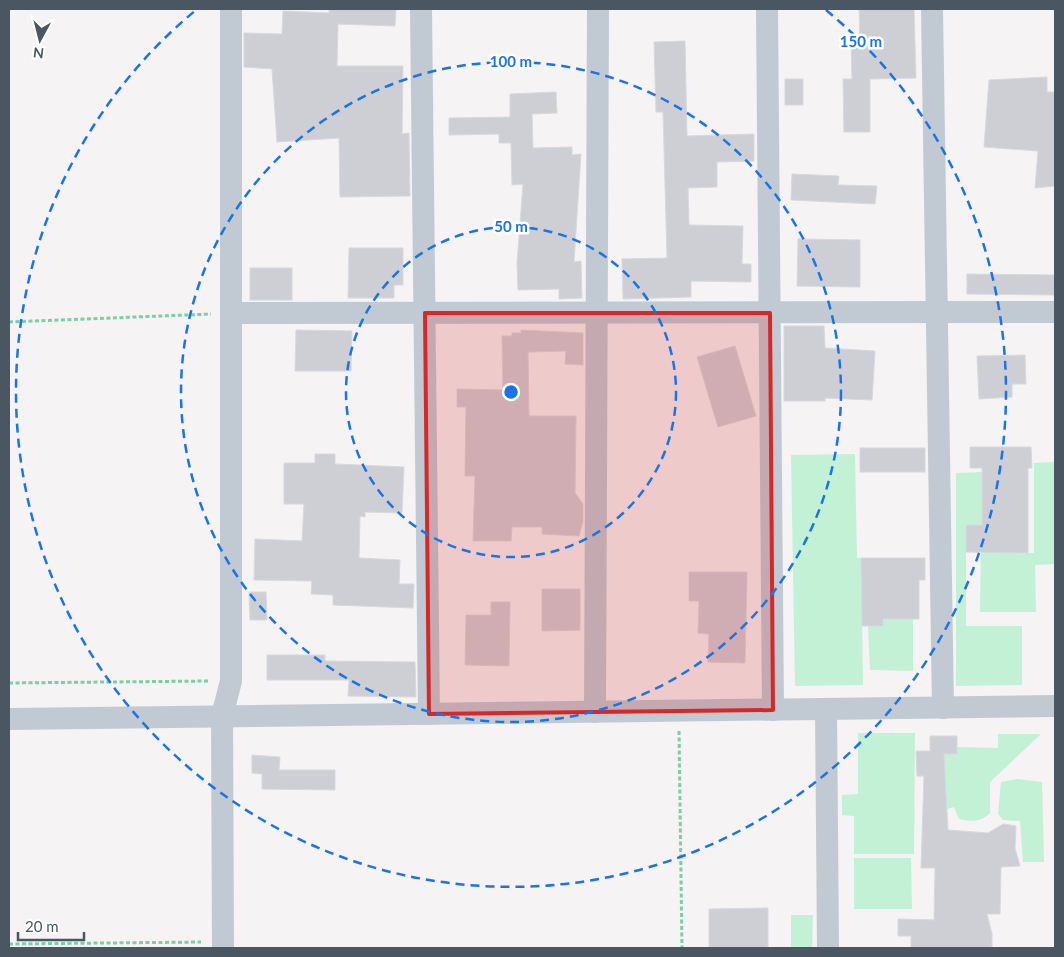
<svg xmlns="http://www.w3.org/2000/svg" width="1064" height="957" viewBox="0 0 1064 957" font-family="Lato,sans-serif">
<rect width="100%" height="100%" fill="#f5f3f3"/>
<g fill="#c3f1d5">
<polygon points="855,454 857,558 861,558 863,685 795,686 791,455"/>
<polygon points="1055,462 1055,564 1035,565 1036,612 980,612 981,543 1010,543 1010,553 1034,553 1034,463"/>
<polygon points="1010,471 985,525 966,525 966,626 1022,626 1022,685 956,686 956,473"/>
<polygon points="883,619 913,619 913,671 870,670 868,626"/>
<polygon points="858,733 915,733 914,854 854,854 854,816 842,815 842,795 858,794"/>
<path d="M998 734H1041L990 782V813C981 822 971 822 959 819L954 807 947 809 944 754H956L957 747 998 748Z"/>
<polygon points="1017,779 1042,782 1044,862 1023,862 1020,821 1003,820 998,814 1001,782"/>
<polygon points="854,858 911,858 912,909 854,909"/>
<polygon points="791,915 813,915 812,948 791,948"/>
</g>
<g fill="#cdcfd5" stroke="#d7d9de">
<polygon points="329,9 396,9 395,26 338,24 337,66 403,66 402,134 409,133 410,196 340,197 339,138 277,142 272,69 244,67 244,33 282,34 283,11 329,13"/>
<polygon points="859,9 914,9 916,78 870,79 870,132 844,132 843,79 852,79 851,39 860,39"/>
<polygon points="685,41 687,136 754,134 754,161 717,162 717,187 688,188 689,225 743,226 742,264 751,264 751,282 691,281 691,297 623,299 622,259 667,258 663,112 656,112 654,42"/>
<polygon points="1047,77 1047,92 1055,92 1055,186 1035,188 1038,151 984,147 989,80"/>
<rect x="785" y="79" width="18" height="26"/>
<polygon points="556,92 557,113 532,114 533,148 572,147 572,155 581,154 574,262 581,261 582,298 559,299 559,289 518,290 517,263 523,184 512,185 511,143 499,143 499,134 449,135 449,118 510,117 510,94"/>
<polygon points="792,174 839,176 838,185 877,186 875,204 791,200"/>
<polygon points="798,239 860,240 860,287 797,286"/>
<polygon points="349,248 403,248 403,285 394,285 394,298 348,298"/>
<rect x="250" y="268" width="42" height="32"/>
<polygon points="967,274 1055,275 1055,295 967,294"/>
<polygon points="784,326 824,326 825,348 875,351 872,400 825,398 825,401 784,401"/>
<polygon points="296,330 352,331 351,371 295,371"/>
<polygon points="521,330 583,333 583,365 565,364 566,351 528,352 529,416 576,416 575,493 583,504 583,521 579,536 542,534 542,527 512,527 511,541 473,541 475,476 465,476 466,407 457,407 457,389 503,390 502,336 512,336 512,333 521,333"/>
<polygon points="735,346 756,416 718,427 697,357"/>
<polygon points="1025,355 1026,384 1012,384 1012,397 979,399 977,356"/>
<polygon points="970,447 1031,447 1032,468 1028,468 1028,553 966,552 966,525 982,525 982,468 970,468"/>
<rect x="860" y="448" width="65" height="24"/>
<polygon points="315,454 335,454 335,464 404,467 402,513 365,512 365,517 360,516 359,558 400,560 399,584 414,584 413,608 333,605 333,595 311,594 312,581 254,580 255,539 302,541 304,504 284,504 284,463 315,463"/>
<polygon points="861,558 925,558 925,580 919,580 919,619 883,619 883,626 862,626"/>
<polygon points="689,572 747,572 745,663 708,662 709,634 698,633 699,601 689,601"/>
<polygon points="542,589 580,589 580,630 542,631"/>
<polygon points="249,592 266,592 267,620 250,620"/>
<polygon points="491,602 510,602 509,666 465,665 466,615 491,615"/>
<polygon points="267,655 325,655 325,661 415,662 416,697 348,696 349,680 267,680"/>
<polygon points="930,736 957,736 957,754 944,754 948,830 988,833 1003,824 1016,826 1015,848 1020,866 1001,867 1000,914 987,914 992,934 992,948 911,948 911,936 898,936 898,919 934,920 935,868 921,868 924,776 917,776 916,751 930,751"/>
<polygon points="252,755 280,757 279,770 335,770 335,790 262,789 262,774 252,773"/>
<polygon points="768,908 768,948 709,948 709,909"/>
</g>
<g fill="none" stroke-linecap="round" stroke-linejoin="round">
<g stroke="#7ad0a6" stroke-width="3" stroke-dasharray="4 2.5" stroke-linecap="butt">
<polyline points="9,322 211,314"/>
<polyline points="9,683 208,681"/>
<polyline points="679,731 682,948"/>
<polyline points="9,944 201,942"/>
</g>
<g stroke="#c1cad2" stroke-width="22">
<polyline points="421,9 429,714"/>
<polyline points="767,9 773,710"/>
<polyline points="932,9 943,708"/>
<polyline points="232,313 1055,312"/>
<polyline points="826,709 828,948"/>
<polyline points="595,712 598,9"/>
<polyline points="9,719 1055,706"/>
<polyline points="223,948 222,716 231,681 231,9"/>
</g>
</g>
<path fill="#d62828" fill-opacity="0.2" stroke="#d62828" stroke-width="4" stroke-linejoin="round" d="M425 313H770L773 710 429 714Z"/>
<g fill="none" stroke="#1a73e8" stroke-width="2.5" stroke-dasharray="9 6">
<circle cx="511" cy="392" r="165"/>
<circle cx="511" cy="392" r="330"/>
<path d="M826 10A495 495 0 1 1 196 10"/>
</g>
<circle cx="511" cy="392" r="8" fill="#1a73e8" stroke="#fff" stroke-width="2.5"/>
<g font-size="15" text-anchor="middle" font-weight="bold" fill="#1a73e8" stroke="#fff" stroke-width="5" stroke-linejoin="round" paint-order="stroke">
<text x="861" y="47">150 m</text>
<text x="511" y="67">100 m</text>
<text x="511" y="232">50 m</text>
</g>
<rect width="1064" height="957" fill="none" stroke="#4a5661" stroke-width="20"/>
<g transform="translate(40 40) rotate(187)" stroke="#ffffff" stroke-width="4" paint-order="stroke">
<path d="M0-4L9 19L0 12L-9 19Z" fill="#4a5661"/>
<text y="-8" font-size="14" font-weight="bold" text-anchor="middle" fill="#4a5661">N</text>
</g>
<path d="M18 932v8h66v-8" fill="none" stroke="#4a5661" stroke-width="2.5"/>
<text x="25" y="932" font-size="15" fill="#4a5661" stroke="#ffffff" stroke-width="4" paint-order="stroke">20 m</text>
</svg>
